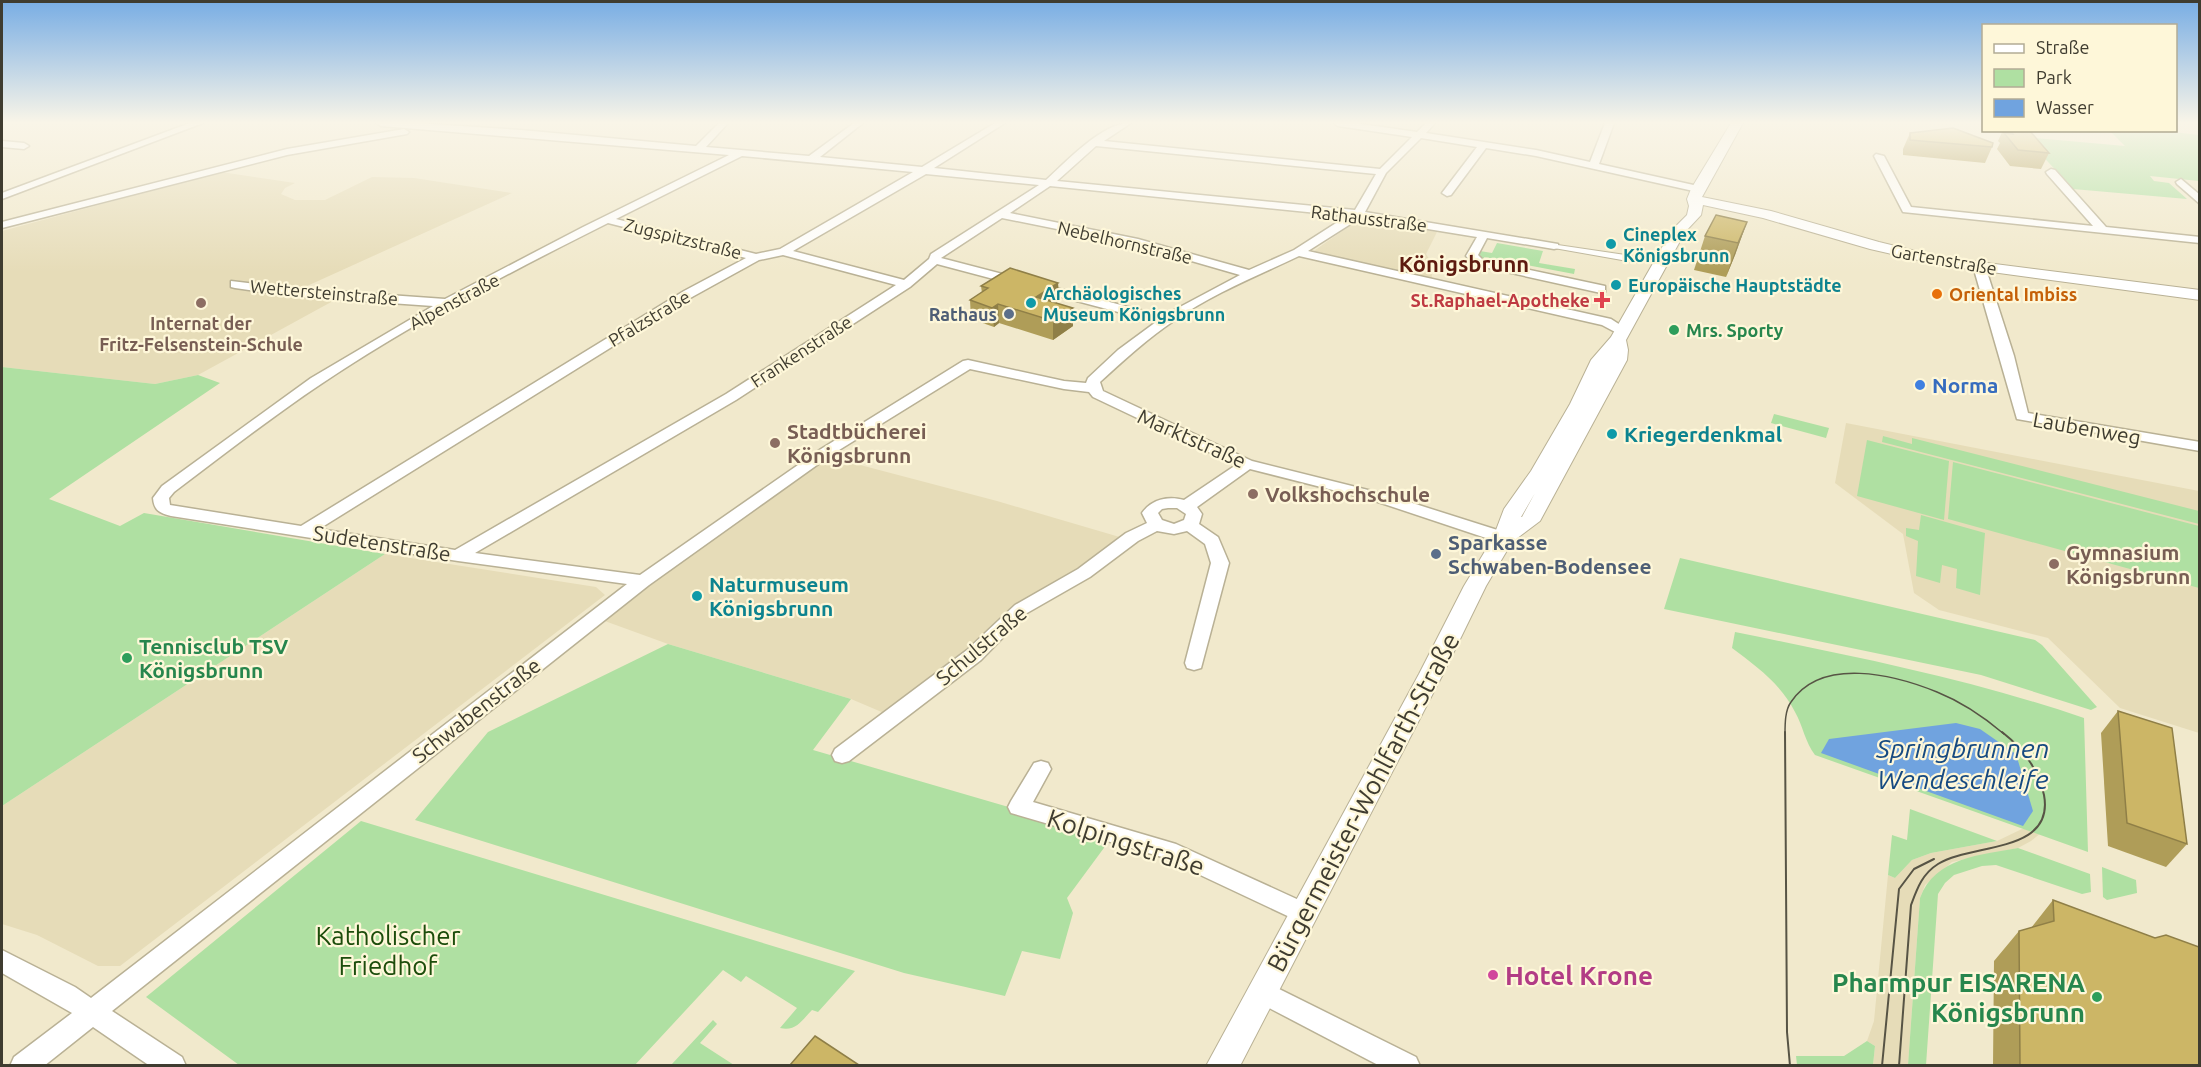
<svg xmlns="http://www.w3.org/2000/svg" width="2201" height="1067" viewBox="0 0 2201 1067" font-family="Ubuntu,sans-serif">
<rect width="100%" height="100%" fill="#f1e9cc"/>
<g fill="#e6dcb8">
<polygon points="221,172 295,183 285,188 281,194 295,200 325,200 372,177 414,178 512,193 285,296 333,301 198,375 155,384 2,367 2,231"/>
<polygon points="1359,219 1437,232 1426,254 1431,262 1432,280 1311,253"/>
<polygon points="1846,423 2199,491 2199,733 2120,708 2048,638 1939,610 1914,593 1903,534 1835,483"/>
<polygon points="826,456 997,501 1123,538 988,634 884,713 851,699 668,644 602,620"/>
<polygon points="385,554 596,587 605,595 120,966 98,966 37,935 2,924 2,806"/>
<polygon points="2047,828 2031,841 2018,848 1952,862 1925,885 1920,898 1908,1065 1873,1065 1875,1046 1867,1041 1874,1021 1888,875 1895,878 1912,860 1931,853 1997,841 2022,829"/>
</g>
<g fill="#afe0a2">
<polygon points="2156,130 2199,135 2199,181 2150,176 2154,181 2169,183 2187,199 2073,189 2025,137 2125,146 2110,131"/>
<polygon points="1497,243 1543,251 1539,263 1575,269 1574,274 1484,257 1486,263 1479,256 1480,251 1492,253"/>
<polygon points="2,367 155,384 198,375 220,383 49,499 120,526 144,513 385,554 2,806"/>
<polygon points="1774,414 1829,428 1826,438 1771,423"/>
<polygon points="1883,436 1912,444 1912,438 2199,511 2199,524 1882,442"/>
<polygon points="1867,440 1949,461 1944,520 1857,496"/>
<polygon points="1953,462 2199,526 2199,588 1948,519"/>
<polygon points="1921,515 1985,533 1980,595 1956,588 1957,569 1942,565 1940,583 1916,576 1918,541 1906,536 1906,528 1919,530"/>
<polygon points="1680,558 2035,640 2042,645 2097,707 2091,710 1981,675 1664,609"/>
<path d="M1735 632C1852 656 1970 679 2084 718L2088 852 1815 755C1805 742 1803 726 1795 712 1781 684 1756 666 1732 648Z"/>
<polygon points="668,644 851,699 813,750 1112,837 1067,898 1073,913 1060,959 1022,951 1005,996 904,973 415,820 488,732"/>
<polygon points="1910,809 1997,841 1931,853 1912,860 1895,878 1888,875 1892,835 1907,840"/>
<path d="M361 821 855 971 818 1012 812 1010C802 1020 796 1032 780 1028L797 1008 746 976 741 982 723 970 634 1066 239 1065 146 997Z"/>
<path d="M2018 848 2090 874 2091 892 2082 894 1996 865 1982 866 1954 875 1945 883 1938 894 1926 1065H1908L1920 898C1935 857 1981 855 2018 848Z"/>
<polygon points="2102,867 2136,880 2137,893 2107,900 2103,897"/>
<polygon points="713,1020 717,1024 700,1043 734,1065 672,1064"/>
<polygon points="1867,1041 1875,1046 1873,1065 1797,1065 1796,1056 1844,1056"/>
</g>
<polygon fill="#70a3df" points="1956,723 1980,729 2016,754 2033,811 2023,826 1821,753 1829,739"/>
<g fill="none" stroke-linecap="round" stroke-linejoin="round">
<g stroke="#b9b195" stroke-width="2">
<polygon id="pedestrian" points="1551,244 1639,257 1643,260 1639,263 1554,248 1551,248"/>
</g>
<g stroke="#b9b195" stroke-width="3">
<g id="minor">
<polygon points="190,123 203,123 2,199 2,193"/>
<path d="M376 123H416L521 130 696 146 719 123H728L706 147 809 156 854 123H863L820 157 922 167 995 123H1005L934 168 1046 180C1066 162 1104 121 1131 123L1104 141 1380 169 1412 137 1338 126 1334 123H1354L1417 132 1426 123H1435L1426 133 1536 150 1590 162 1605 123H1614L1599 164 1698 186 1703 189 1698 192 1536 156 1486 148 1451 195 1447 196 1442 193 1477 147 1421 138 1386 173 1365 212 1558 244V248L1554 249 1487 238 1478 255 1483 260 1605 286V292L1601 293 1475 265 1466 256 1477 237 1360 218 1308 251 1611 319 1628 330 1627 333H1617L1602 325 1299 256C1259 275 1212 294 1175 320 1148 338 1124 360 1100 382L1103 391 1252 461 1384 494 1510 534 1512 538 1510 542H1498L1372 500 1250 469 1197 507 1202 514 1199 524 1218 537 1229 563 1201 668 1194 670 1187 668 1185 663 1211 563 1205 544 1187 531 1174 534 1157 531 1138 541 1090 577 1027 613 981 660 849 761 842 763 835 761 832 755 835 749 967 650 1015 605 1078 569 1126 533 1147 523 1142 513C1152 499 1168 496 1184 500L1236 465 1093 397 1089 392 1064 389 970 369 831 455 649 585 112 1011 182 1057 186 1066H150L93 1027 44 1066H10L14 1057 72 1013 2 973V950L75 987 91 998 627 584 458 561 171 516C159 513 154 510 153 498L162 486 311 378 433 306 290 296 235 288 231 287V281L290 288 445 299 583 227 729 155 381 126ZM1096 146 1376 174 1355 210 1057 181ZM742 156 913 172 780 249 756 254 616 219ZM926 174 1039 185 931 254 929 259 904 280 793 251ZM1050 186 1347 216 1294 250 1249 270 1138 239 1010 213ZM1002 218 1136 245 1240 275 1163 316 941 258ZM608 223 746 258 684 291 301 526 170 505 169 498 174 492C222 456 270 418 321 384 412 323 510 272 608 223ZM783 255 896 285 726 394 455 550 319 529 692 297 759 260ZM937 264 1156 322 1118 350 1088 378 1086 383 1064 381 968 360 963 361 821 449 640 575 475 553 736 400 910 287ZM1168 508H1177L1186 514 1184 520 1174 524 1162 520 1158 513 1162 509Z"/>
<polygon points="404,129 409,132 407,134 287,155 2,228 2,222 287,149"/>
<polygon points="2,141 24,143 29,146 24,149 2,147"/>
<polygon points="1876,154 1884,156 1911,207 2093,226 2047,174 2046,172 2051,169 2055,170 2106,227 2200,237 2200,243 1903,212 1874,156"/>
<polygon points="2181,179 2200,195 2200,204 2177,184 2176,182"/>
<polygon points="1979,262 1985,266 2014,356 2028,413 2200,442 2200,451 2017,419 1973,266"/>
<polygon points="1041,761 1048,763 1051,769 1033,802 1176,844 1312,906 1316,913 1312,920 1304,923 1296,920 1162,857 1011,813 1008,807 1011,801 1034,763"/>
<polygon points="1263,981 1416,1057 1420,1066 1380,1066 1254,1000 1251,992 1254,984"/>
</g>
</g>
<g stroke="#b9b195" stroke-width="2">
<path id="tertiary" d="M1731 123H1743L1702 197 1771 211 1879 242 1940 257 2200 290V300L1940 265 1870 249 1763 218 1703 205 1701 215 1685 232 1626 340 1628 350 1627 360 1540 521 1512 542 1486 586 1443 674 1240 1066H1206L1419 674 1464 586 1493 538 1504 509 1531 471 1570 404 1591 360 1611 337 1672 230 1687 215 1689 206 1687 199 1691 189ZM1535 493 1522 517H1521Z"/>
</g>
<use href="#pedestrian" fill="#fff" fill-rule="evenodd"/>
<use href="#minor" fill="#fff" fill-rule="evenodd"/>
<use href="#tertiary" fill="#fff" fill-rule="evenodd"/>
<path stroke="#575445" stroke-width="1.5" d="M1785 734C1785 724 1785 710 1791 702 1822 656 1895 675 1937 692 1962 702 1984 717 2004 734"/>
<g stroke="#575445" stroke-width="2">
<polyline points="1785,732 1787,1032 1790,1066"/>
<polyline points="1882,1066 1899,889 1914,869 1934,859"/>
<path d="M1899 1066 1911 905C1917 889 1922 874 1938 864 1971 843 2055 854 2044 795 2038 769 2024 749 2002 732"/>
</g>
</g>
<g fill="#af9d58">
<polygon points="2003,130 2029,130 2049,153 2041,169 2010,166 1997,149 2000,143 1998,141"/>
<polygon points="1910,133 1992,147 1985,163 1903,155 1903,149"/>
<polygon points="1747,222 1735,255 1726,277 1694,270 1705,236"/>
<polygon points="1058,283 1059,301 1056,303 1073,308 1073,326 1053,340 999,323 994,327 971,319 970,300 982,293 981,286"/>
<polygon points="2118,711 2187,844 2166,867 2108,846 2101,733"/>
<polygon points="2053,900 2199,1065 1993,1065 1994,961 2019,931 2031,928"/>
</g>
<g fill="#8f7f47">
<polygon points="1747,222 1735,255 1726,277 1738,243"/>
<polygon points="1058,283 1059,301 1037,316 1036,297"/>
<polygon points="998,304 999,323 994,327 992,308"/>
<polygon points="1073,308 1073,326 1053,340 1053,321"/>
</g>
<g fill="#ccb666" stroke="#8f7f47" stroke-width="1.5">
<polygon points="1953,128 1993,143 1992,147 1910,140 1910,133"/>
<polygon points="2010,130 2029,130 2049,153 2018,150 2004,133 2013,134"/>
<polygon points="1716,215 1747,222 1738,243 1705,236"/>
<polygon points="1010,268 1058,283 1036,297 1073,308 1053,321 998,304 992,308 970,300 988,288 981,286"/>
<polygon points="2118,711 2172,728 2187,844 2127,823"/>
<polygon points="2053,900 2155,938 2166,935 2199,947 2199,1065 2020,1065 2019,931 2054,921"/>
<polygon points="815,1036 859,1065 790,1065"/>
</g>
<linearGradient id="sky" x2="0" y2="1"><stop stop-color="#78ade4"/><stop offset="0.45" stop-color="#f9f5e8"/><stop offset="1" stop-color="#f9f5e8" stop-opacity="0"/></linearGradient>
<rect width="2201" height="272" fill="url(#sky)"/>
<g fill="#0f9aa8" stroke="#fef7d9" stroke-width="2">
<circle cx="1611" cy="244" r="6"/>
<circle cx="1616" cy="285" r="6"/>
<circle cx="1031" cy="303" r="6"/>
<circle cx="1612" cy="434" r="6"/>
<circle cx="697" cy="596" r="6"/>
</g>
<circle fill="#e8710a" stroke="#fef7d9" stroke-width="2" cx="1937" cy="294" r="6"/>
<path fill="#e0444e" stroke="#fef7d9" stroke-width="2" d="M1599 291h6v6h6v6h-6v6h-6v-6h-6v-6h6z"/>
<g fill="#8d6e63" stroke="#fef7d9" stroke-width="2">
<circle cx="201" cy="303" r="6"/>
<circle cx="775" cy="443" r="6"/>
<circle cx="1253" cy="494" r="6"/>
<circle cx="2054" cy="564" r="6"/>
</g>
<g fill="#5c6f8a" stroke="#fef7d9" stroke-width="2">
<circle cx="1009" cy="314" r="6"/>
<circle cx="1436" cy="554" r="6"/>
</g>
<g fill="#2e9e5b" stroke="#fef7d9" stroke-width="2">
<circle cx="1674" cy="330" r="6"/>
<circle cx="127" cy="658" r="6"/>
<circle cx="2097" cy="997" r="6"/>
</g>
<circle fill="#3f7fe0" stroke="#fef7d9" stroke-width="2" cx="1920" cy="385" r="6"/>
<circle fill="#d1479c" stroke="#fef7d9" stroke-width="2" cx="1493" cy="975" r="6"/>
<g text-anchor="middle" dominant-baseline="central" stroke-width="4.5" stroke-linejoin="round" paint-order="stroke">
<g font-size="18" fill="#3f3c30" stroke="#fef7d9">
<text transform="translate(1369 218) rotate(7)">Rathausstraße</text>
<text transform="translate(683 238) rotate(14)">Zugspitzstraße</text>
<text transform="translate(1125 242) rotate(13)">Nebelhornstraße</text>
<text transform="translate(1944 259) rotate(10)">Gartenstraße</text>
<text transform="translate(324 292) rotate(5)">Wettersteinstraße</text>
<text transform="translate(454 301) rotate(-28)">Alpenstraße</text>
<text transform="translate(649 318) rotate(-31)">Pfalzstraße</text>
<text transform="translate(801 351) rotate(-33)">Frankenstraße</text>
</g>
<g font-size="18" font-weight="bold" fill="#0d838f" stroke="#fef7d9" text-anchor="start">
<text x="1623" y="234">Cineplex<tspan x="1623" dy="21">Königsbrunn</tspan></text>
<text x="1628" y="285">Europäische Hauptstädte</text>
<text x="1043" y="293">Archäologisches<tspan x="1043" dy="21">Museum Königsbrunn</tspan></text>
</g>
<g font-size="18" font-weight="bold" fill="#c56008" stroke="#fef7d9" text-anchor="start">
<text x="1949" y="294">Oriental Imbiss</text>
</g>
<g font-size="18" font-weight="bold" fill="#be3a42" stroke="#fef7d9" text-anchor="end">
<text x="1590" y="300">St.Raphael-Apotheke</text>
</g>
<g font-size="18" font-weight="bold" fill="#4e5e75" stroke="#fef7d9" text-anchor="end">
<text x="997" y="314">Rathaus</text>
</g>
<g font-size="18" font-weight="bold" fill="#785e54" stroke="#fef7d9">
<text x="201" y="323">Internat der<tspan x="201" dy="21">Fritz-Felsenstein-Schule</tspan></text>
</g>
<g font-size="18" font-weight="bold" fill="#27864d" stroke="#fef7d9" text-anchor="start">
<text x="1686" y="330">Mrs. Sporty</text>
</g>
<g font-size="21" font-weight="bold" fill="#366cbe" stroke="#fef7d9" text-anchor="start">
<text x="1932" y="385">Norma</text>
</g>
<g font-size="21" fill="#3f3c30" stroke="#fef7d9">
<text transform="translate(2087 428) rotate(10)">Laubenweg</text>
<text transform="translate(1192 438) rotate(24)">Marktstraße</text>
<text transform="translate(382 543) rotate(9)">Sudetenstraße</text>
<text transform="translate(981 645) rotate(-40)">Schulstraße</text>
<text transform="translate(476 710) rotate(-38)">Schwabenstraße</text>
</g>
<g font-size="21" font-weight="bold" fill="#785e54" stroke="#fef7d9" text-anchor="start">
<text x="787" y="431">Stadtbücherei<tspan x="787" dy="24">Königsbrunn</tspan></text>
<text x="1265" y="494">Volkshochschule</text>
<text x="2066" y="552">Gymnasium<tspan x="2066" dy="24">Königsbrunn</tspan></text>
</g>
<g font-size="21" font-weight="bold" fill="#0d838f" stroke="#fef7d9" text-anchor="start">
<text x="1624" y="434">Kriegerdenkmal</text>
<text x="709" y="584">Naturmuseum<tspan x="709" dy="24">Königsbrunn</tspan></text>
</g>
<g font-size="21" font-weight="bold" fill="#4e5e75" stroke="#fef7d9" text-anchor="start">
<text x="1448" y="542">Sparkasse<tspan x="1448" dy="24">Schwaben-Bodensee</tspan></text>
</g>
<g font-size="21" font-weight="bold" fill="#27864d" stroke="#fef7d9" text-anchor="start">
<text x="139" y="646">Tennisclub TSV<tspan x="139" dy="24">Königsbrunn</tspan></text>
</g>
<g font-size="22" font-weight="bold" fill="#5d1a0f" stroke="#fef7d9">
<text x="1464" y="263">Königsbrunn</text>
</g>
<g font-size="26" fill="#3f3c30" stroke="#fef7d9">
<text transform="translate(1363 802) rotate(-62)">Bürgermeister-Wohlfarth-Straße</text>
<text transform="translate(1126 842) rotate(18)">Kolpingstraße</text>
</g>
<g font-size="26" fill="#1c4d0b" stroke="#fef7d9">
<text x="388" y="935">Katholischer<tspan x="388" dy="30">Friedhof</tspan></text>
</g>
<g font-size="26" font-weight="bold" fill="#b23c85" stroke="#fef7d9" text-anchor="start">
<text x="1505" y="975">Hotel Krone</text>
</g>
<g font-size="26" font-weight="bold" fill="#27864d" stroke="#fef7d9" text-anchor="end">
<text x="2085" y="982">Pharmpur EISARENA<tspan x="2085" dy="30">Königsbrunn</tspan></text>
</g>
<g font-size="27" font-style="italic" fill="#164a81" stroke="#fef7d9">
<text x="1963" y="748">Springbrunnen<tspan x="1963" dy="31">Wendeschleife</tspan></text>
</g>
</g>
<rect width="2201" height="1067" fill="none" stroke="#3f3c30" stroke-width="6"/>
<rect x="1982" y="24" width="195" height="108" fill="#fef7d9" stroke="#b2ac95" stroke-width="1.5"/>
<rect x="1994" y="44" width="30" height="9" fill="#ffffff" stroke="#b2ac95" stroke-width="1.5"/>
<text x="2036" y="54" font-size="18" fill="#3f3c30">Straße</text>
<rect x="1994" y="69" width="30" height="18" fill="#afe0a2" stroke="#b2ac95" stroke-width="1.5"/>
<text x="2036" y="84" font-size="18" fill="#3f3c30">Park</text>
<rect x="1994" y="99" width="30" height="18" fill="#70a3df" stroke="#b2ac95" stroke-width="1.5"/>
<text x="2036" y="114" font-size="18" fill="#3f3c30">Wasser</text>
</svg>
